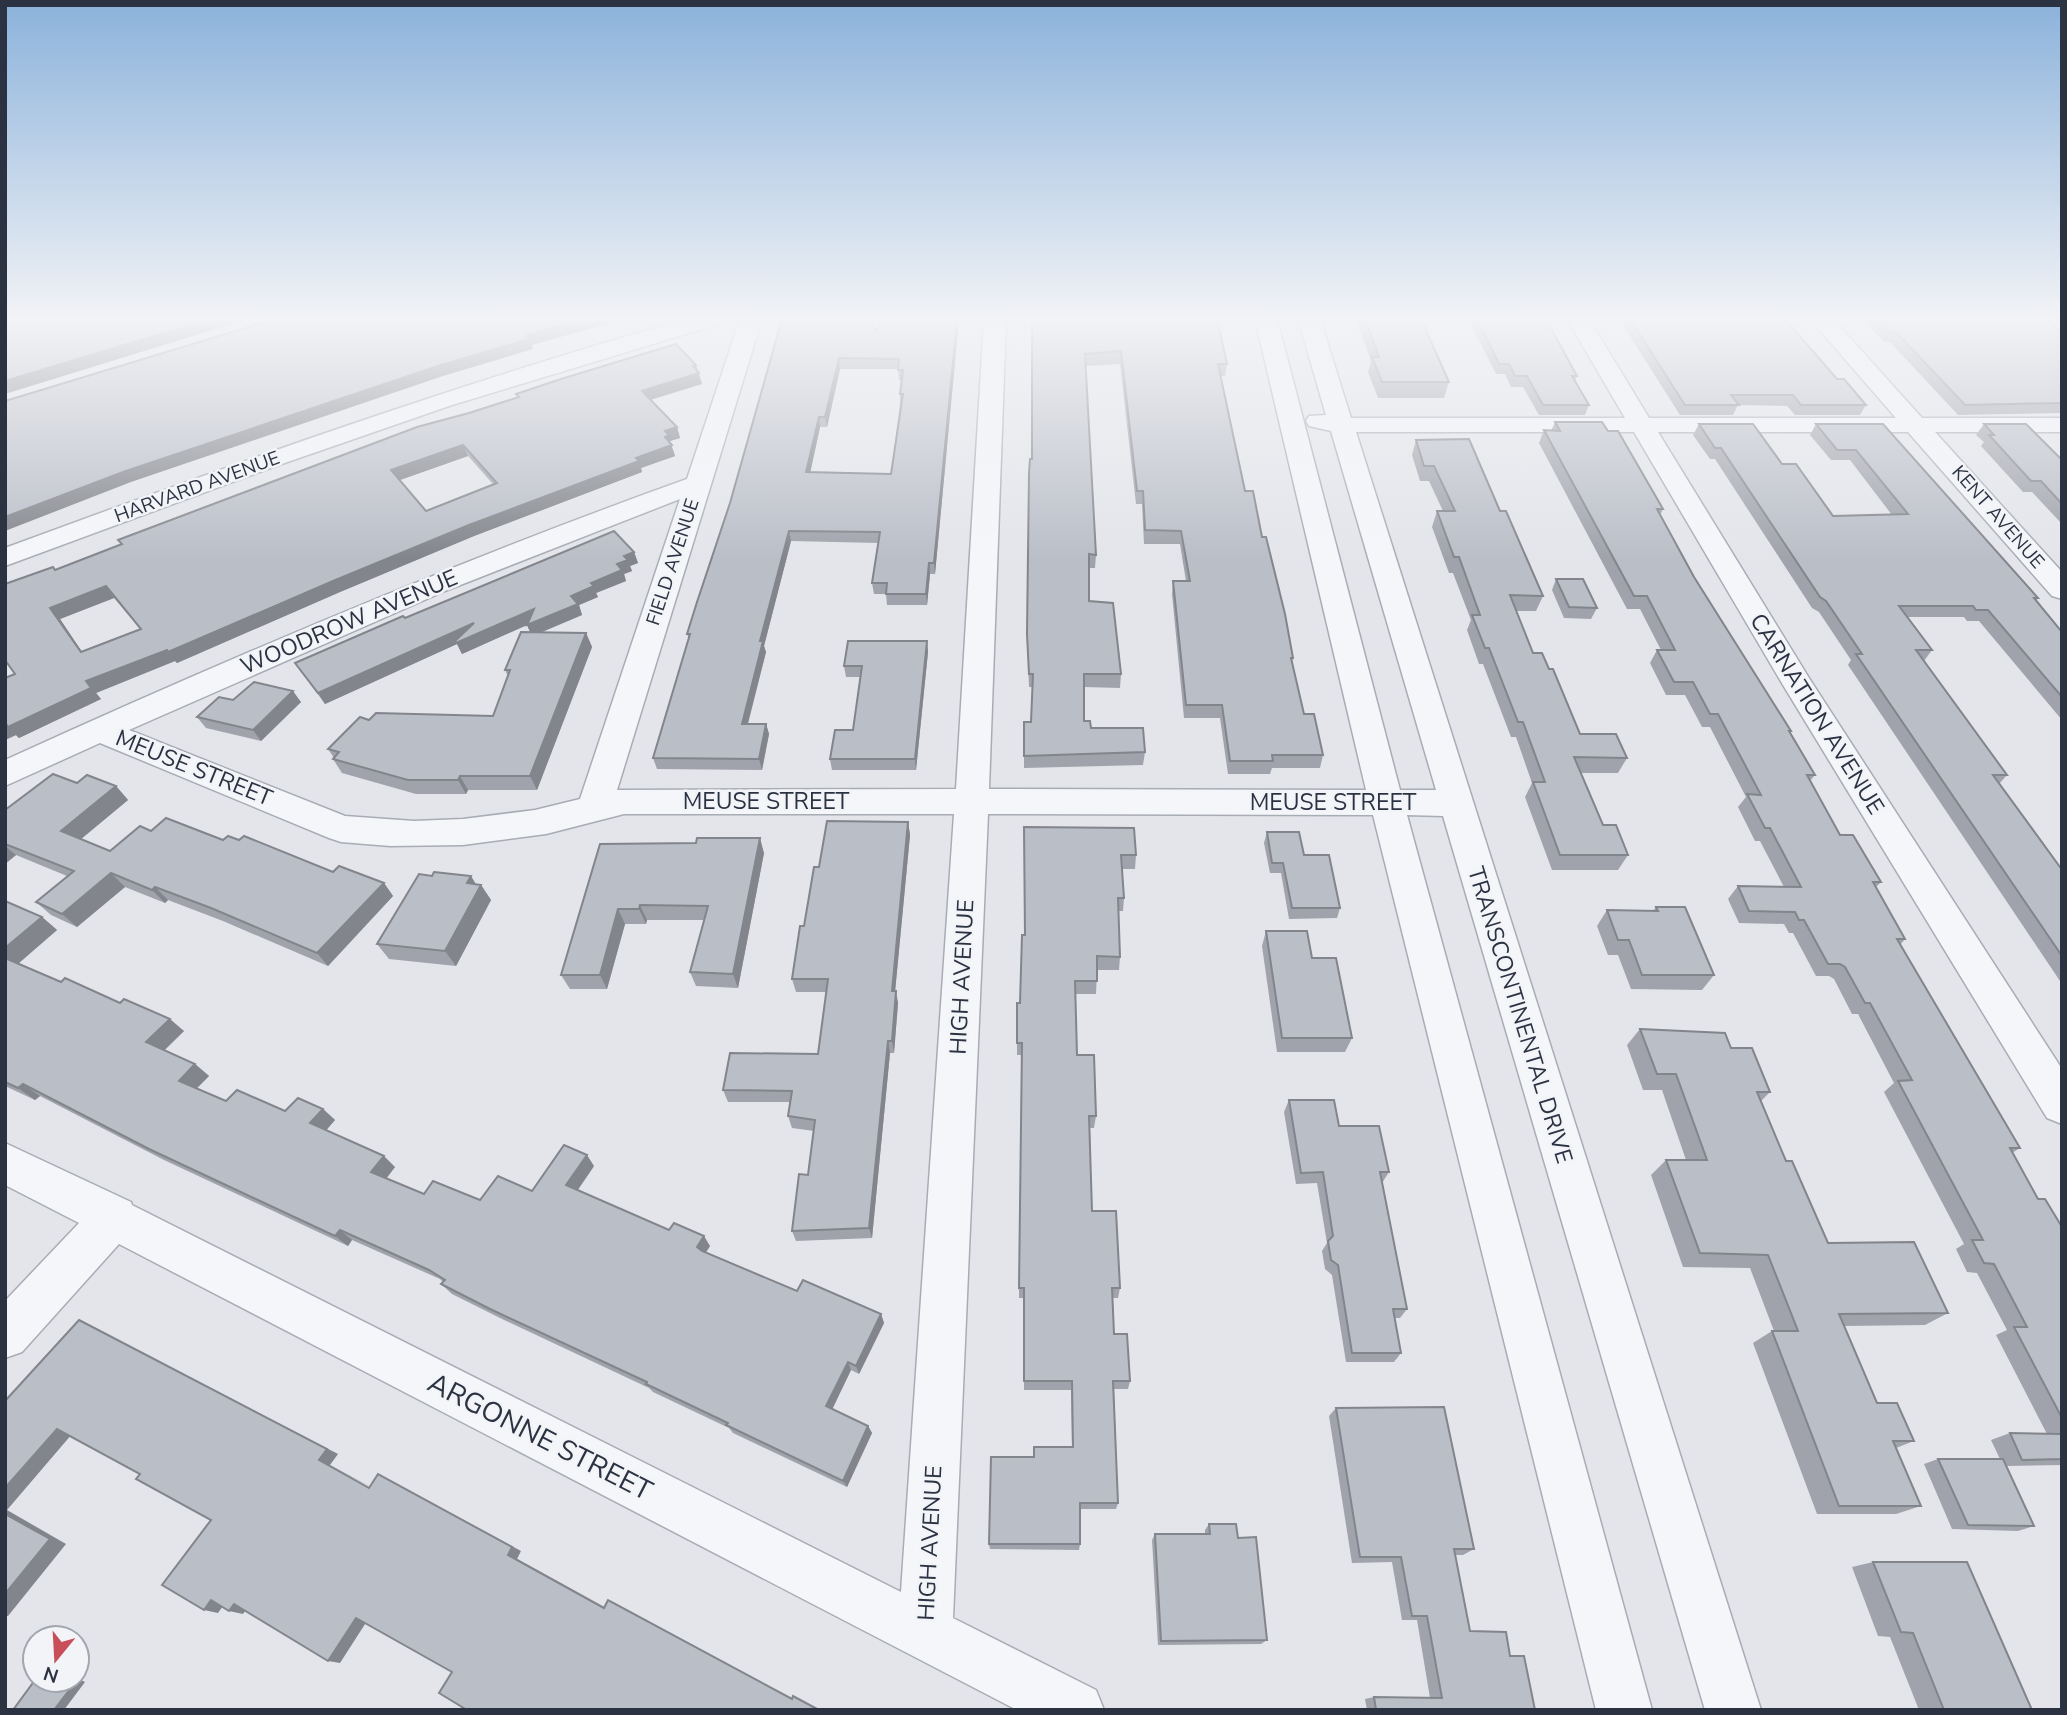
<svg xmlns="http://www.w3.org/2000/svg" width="2067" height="1715" viewBox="0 0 2067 1715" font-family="'Nunito Sans',sans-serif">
<rect width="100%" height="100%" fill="#e3e5ea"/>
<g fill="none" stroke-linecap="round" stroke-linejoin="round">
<g stroke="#a8acb4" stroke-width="3">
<g id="minor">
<path d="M687 319H722L719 324 452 405 276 466 5 566V548C230 465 456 384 687 319Z"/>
<path d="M740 319H762L617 790 956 789 984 319H1006L989 789 1366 790 1255 319H1277L1400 790H1436L1331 431 1309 426 1306 421 1309 416 1326 415 1298 319H1320L1351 418H1625L1567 319H1589L1649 418H1896L1810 319H1833L1922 418H2062V432H1935L2062 572V599L2052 596 1908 432H1658L1809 678 2062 1069V1124L2047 1118 1783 685 1634 432H1356L1761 1710H1705L1443 816 1407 815 1652 1710H1596L1373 815 988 814 953 1618 1096 1690 1104 1710H1017L119 1244 22 1352 5 1358V1301L79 1223 5 1185V1143L131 1202 132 1205 901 1592 954 814H624L546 834 463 845 390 846 341 842 329 838 100 743 5 786V760C229 658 455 562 687 479ZM680 499 580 799 535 810 463 819 414 821 345 816 129 730 445 591Z"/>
</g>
</g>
<use href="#minor" fill="#f5f6f9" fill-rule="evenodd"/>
</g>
<g fill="#a0a3ab" fill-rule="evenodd">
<path d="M782 319 877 331 879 319H959L935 574H930L927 605H887L886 594H874L872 583 879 543 791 541 764 646 766 652 748 724H766L769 734 762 770 657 769 653 758 689 639 687 634 730 503ZM840 369H898L899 380H901L900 394V404L891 474 810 472 820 427H827Z"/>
<polygon points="1034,319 1221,319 1221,321 1218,321 1227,364 1225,376 1221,376 1245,491 1262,537 1293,658 1292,663 1304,714 1323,755 1320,768 1272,768 1270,774 1228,774 1220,718 1184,718 1172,594 1173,581 1186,581 1180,544 1144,544 1142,504 1136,504 1120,364 1086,366 1096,555 1095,568 1089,568 1089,601 1121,674 1120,688 1084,687 1084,721 1091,728 1145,752 1143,765 1024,768 1024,722 1031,722 1033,687 1029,687 1027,634 1032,459"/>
<polygon points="1356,319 1421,319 1449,382 1444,398 1378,398 1368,372 1371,361"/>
<polygon points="1468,319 1546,319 1577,376 1575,381 1589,405 1585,415 1539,415 1523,387 1511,387 1505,374 1496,374"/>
<polygon points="1619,319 1785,319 1837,379 1866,405 1860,415 1795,415 1787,406 1738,405 1733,415 1680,415"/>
<polygon points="1862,319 2046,319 2062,333 2062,413 1958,415 1890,342 1884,342"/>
<path d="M698 371 702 384 651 400 677 427 680 438 670 441 675 456 641 468 642 472 474 536 340 592 177 663 175 661 96 693 101 699 19 738 16 735 5 740V678L15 674 55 570 469 413 518 397 516 394ZM468 456 493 484 426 511 400 480ZM114 598 141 629 82 652 60 619Z"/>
<polygon points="1555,422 1608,431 1663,509 1660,515 1694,577 1791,731 1790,732 1815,775 1810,781 1840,835 1881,882 1876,887 1905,939 1900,945 2020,1148 2012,1153 2038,1199 2062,1227 2062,1465 2006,1466 2034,1526 2018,1531 1952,1529 1924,1464 1938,1459 2000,1459 1991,1440 2010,1433 2047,1434 1996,1335 2007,1330 1977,1273 1967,1272 1956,1249 1964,1244 1884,1092 1894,1083 1858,1014 1852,1014 1834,979 1829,976 1816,976 1793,933 1789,933 1784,924 1739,923 1728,899 1738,886 1784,887 1760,841 1755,841 1738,807 1746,797 1710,727 1702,727 1685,695 1666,695 1650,663 1657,650 1661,650 1640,609 1627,609 1539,443 1544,430 1551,431"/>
<polygon points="1699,424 1782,464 1833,516 1892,515 1850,460 1831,460 1810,435 1816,424 1883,424 2038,598 2036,601 2062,632 2062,720 1979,621 1967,621 1964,617 1907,617 1932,650 1924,661 2007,775 1999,784 2060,867 2062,867 2062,984 1848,665 1851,660 1819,612 1812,608 1715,459 1710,459 1693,435"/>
<polygon points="1984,424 2062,458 2062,524 2032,492 2023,492 1981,446 1984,442 1976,435"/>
<polygon points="1416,440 1500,511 1543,596 1536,611 1516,611 1533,653 1549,669 1580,734 1627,758 1618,773 1581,773 1603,825 1628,855 1618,870 1552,870 1525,797 1532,783 1516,737 1511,737 1483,664 1479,664 1467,630 1471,620 1453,573 1449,573 1432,527 1437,511 1443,511 1429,481 1420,481 1412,455"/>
<polygon points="634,552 638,563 630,566 632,571 624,574 626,581 596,593 598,597 579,605 582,615 540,633 586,633 592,647 537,790 468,790 466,794 416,794 342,773 333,759 334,758 328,749 369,720 493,716 508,676 505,670 530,632 527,625 462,654 457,644 325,704 295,663 405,618"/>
<polygon points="1556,579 1597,608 1591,619 1564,618 1552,590"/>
<polygon points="927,641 928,652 916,770 832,770 830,759 853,730 860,677 846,677 844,666"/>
<polygon points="233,700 301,702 261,741 206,728 197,717"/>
<polygon points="77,783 116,786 128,800 81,839 110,851 151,831 223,840 333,872 384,883 393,896 328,966 223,921 168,900 165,903 125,887 77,927 51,915 36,902 67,876 16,855 5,864 5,810"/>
<polygon points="908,822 910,835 895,991 898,1003 894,1053 890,1053 872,1238 796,1241 792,1231 808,1175 814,1131 792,1128 788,1116 790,1102 728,1102 723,1090 818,1054 826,992 796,992 792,979 804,926 819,867"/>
<polygon points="1024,827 1136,855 1135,869 1122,869 1124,898 1123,911 1118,911 1120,957 1119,970 1097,970 1096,994 1075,994 1077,1055 1096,1116 1094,1128 1090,1128 1092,1211 1120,1288 1118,1298 1113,1298 1114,1334 1130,1381 1128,1389 1114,1389 1118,1503 1116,1509 1080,1509 1080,1544 1079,1550 990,1549 989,1544 1034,1457 1072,1447 1071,1390 1024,1390 1024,1298 1019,1298 1019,1288 1022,1055 1017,1055 1017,1043 1025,935"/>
<polygon points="1267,832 1304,855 1340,908 1337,918 1289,919 1281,873 1270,873 1264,843"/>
<polygon points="600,844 764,853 738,988 696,986 690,972 704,920 647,920 646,924 625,924 607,989 570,989 561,975"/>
<polygon points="476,884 481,885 491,900 456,966 389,959 377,944"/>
<polygon points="5,901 42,917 57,930 18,964 61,982 184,1031 164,1051 195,1064 209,1076 197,1088 226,1101 285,1111 323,1109 335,1120 326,1130 395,1167 386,1178 424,1194 480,1200 532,1191 594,1166 578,1190 669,1230 710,1246 706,1252 797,1291 881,1314 884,1323 859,1374 851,1370 832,1409 868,1426 872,1433 847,1487 733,1433 729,1428 653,1392 649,1388 500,1318 452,1294 441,1284 443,1282 440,1279 352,1240 348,1246 164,1160 40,1096 35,1100 5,1086"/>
<polygon points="1656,907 1714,975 1702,990 1631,989 1618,955 1608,955 1597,926 1607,910 1653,911"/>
<polygon points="1266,931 1312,958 1352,1038 1345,1052 1277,1052 1262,946"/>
<polygon points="1640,1029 1731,1048 1770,1092 1761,1101 1786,1161 1828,1243 1948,1313 1925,1325 1844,1326 1877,1403 1914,1441 1896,1448 1921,1506 1896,1514 1817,1514 1753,1343 1772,1331 1774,1331 1750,1268 1683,1267 1651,1175 1666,1160 1686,1160 1662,1090 1643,1090 1627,1045"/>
<polygon points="1289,1100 1339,1126 1389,1172 1382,1183 1407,1309 1400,1318 1394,1318 1401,1353 1394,1362 1346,1362 1332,1275 1325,1269 1322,1251 1327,1243 1317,1183 1296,1184 1284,1112"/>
<polygon points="1336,1408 1474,1549 1463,1555 1455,1555 1470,1631 1510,1656 1535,1710 1367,1710 1365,1699 1374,1697 1430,1698 1417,1620 1402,1620 1392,1562 1352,1563 1329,1416"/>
<polygon points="1209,1524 1238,1538 1267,1640 1261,1644 1158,1645 1152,1540 1155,1534 1205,1534 1205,1530"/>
<polygon points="1873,1562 2032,1710 1919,1710 1890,1637 1878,1636 1852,1567"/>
</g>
<g fill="#82858b">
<polygon points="210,319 248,319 5,394 5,381"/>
<polygon points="586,319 625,319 532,345 533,349 443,376 131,482 5,531 5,517 123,472 527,335"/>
<polygon points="957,319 959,319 935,574 934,563"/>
<polygon points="839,358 840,369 827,427 825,417"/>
<polygon points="696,365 702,384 645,401 642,391"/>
<polygon points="819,417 820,427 808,483 806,472"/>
<polygon points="677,427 680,438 670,441 675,456 641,468 642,472 474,536 340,592 177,663 175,661 96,693 101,699 19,738 16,735 5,740 5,724 86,681 636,458 665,437 665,431"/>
<polygon points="463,445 468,456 397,481 391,470"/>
<polygon points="789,531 791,541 764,646 766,652 745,734 742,724 760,641"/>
<polygon points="634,552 638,563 630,566 632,571 624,574 626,581 596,593 598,597 579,605 582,615 532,636 527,625 462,654 457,644 325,704 318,693 474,623 534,609 591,583 617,564 624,556"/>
<polygon points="929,563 930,574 927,605 926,594"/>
<polygon points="106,586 114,598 60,619 90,664 81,652 50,608"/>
<polygon points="586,633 592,647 537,790 530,776"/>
<polygon points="927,641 928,652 916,770 915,759"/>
<polygon points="293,691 301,702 261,741 253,730"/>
<polygon points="766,724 769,734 762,770 759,759"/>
<polygon points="460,776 468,790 466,794 458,780"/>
<polygon points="116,786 128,800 75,844 61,831"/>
<polygon points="908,822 910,835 894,1003 892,991"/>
<polygon points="760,838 764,853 738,988 733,974"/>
<polygon points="5,846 16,855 5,864"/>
<polygon points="111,873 125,887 77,927 62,914"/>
<polygon points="471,876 479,889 481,885 491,900 456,966 445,951 467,883"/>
<polygon points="384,883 393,896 328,966 317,953"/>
<polygon points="155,887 168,900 165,903 152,890"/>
<polygon points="640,905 647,920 646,924 639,909"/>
<polygon points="618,909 625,924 607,989 600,975"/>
<polygon points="42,917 57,930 13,968 5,961 5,948"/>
<polygon points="896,991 898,1003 894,1053 892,1041"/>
<polygon points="170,1019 184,1031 160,1054 146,1042"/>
<polygon points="888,1041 890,1053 872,1238 869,1228"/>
<polygon points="195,1064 209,1076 193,1092 179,1081"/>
<polygon points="23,1084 40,1096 35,1100 18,1088"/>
<polygon points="323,1109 335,1120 323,1134 310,1123"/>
<polygon points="587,1155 594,1166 574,1195 566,1185"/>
<polygon points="384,1156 395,1167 383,1183 371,1172"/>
<polygon points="340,1230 352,1240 348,1246 335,1236"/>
<polygon points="704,1236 710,1246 703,1257 697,1247"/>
<polygon points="881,1314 884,1323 859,1374 856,1366"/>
<polygon points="93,1327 338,1454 330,1465 380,1492 319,1460"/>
<polygon points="848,1362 851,1370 830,1414 826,1406"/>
<polygon points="868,1426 872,1433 847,1487 843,1481"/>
<polygon points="57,1429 72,1434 7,1510 66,1544 8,1616 5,1616 5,1488"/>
<polygon points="378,1474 521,1551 517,1559 611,1611 508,1555"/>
<polygon points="211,1600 225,1603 218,1613 204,1610"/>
<polygon points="608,1600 615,1603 796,1701 792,1699"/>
<polygon points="234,1604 248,1607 243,1614 229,1611"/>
<polygon points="356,1618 367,1621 340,1663 328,1661"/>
<polygon points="77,1678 85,1682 64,1710 54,1710 75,1680 77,1680"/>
</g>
<g fill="#babec7" stroke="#82858b" stroke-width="2" fill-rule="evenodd">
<polygon points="5,319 210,319 5,381"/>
<polygon points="275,319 586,319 527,335 529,339 438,366 123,472 5,517 5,401"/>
<path d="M782 319H867L877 331 879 319H957L934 563H929L926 594H886L887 583H872L880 532 789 531 760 641H763L742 724H766L759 759 653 758 690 634H687L697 602 730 503ZM839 358 899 359 898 370H903L900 394H903L891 474 806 472 819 417H825Z"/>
<polygon points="1035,319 1217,319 1227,364 1218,364 1245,491 1253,491 1262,537 1266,537 1285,614 1293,658 1291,658 1304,714 1314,714 1323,755 1272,755 1273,761 1230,761 1222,705 1186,705 1173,581 1190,581 1181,531 1145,530 1143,491 1137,491 1121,351 1085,354 1096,555 1089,554 1089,601 1113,603 1121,674 1084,674 1084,721 1090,721 1091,728 1143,728 1145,752 1024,756 1024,722 1031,722 1033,674 1029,674 1027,634 1029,473 1030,459 1032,459 1032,324 1035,324"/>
<polygon points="1365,319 1421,319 1449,382 1382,382 1372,357 1379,357"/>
<polygon points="1477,319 1546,319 1577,376 1572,376 1589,405 1543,405 1527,376 1515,376 1509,364 1499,364"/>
<polygon points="1630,319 1785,319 1837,379 1844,379 1866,405 1801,405 1793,395 1731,395 1739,405 1685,405"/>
<polygon points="1878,319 2046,319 2062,333 2062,403 1965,405 1896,332 1890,332"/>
<path d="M676 344 696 365 693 366 699 373 642 391 677 427 665 431 669 435 665 437 672 445 636 458 639 461 469 525 333 581 168 652 167 650 86 681 91 688 8 727 6 724H5V678L15 674 5 660V584L53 567 55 570 122 544 118 540 417 427 469 413 519 397 516 394 561 379ZM463 445 497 483 426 511 391 470ZM106 586 141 629 81 652 50 608Z"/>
<polygon points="1555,422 1602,422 1608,431 1618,431 1663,509 1657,509 1694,577 1791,731 1789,731 1815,775 1807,775 1840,835 1853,835 1881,882 1873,882 1905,939 1897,939 2020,1148 2010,1148 2038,1199 2045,1199 2062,1227 2062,1418 2014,1327 2027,1327 1994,1264 1984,1263 1972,1240 1983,1240 1898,1081 1912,1080 1870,1003 1865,1003 1845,967 1840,964 1828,964 1804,920 1799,920 1795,912 1749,911 1738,886 1801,887 1770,828 1765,828 1747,794 1761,795 1718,714 1710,714 1693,682 1674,682 1657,650 1675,650 1647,596 1634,596 1544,430 1560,431"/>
<polygon points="1699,424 1753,424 1782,464 1796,464 1833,516 1908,514 1856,450 1837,450 1816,424 1883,424 2038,598 2034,598 2062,632 2062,697 1988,610 1976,610 1973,606 1899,606 1932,650 1916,650 2007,775 1993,775 2060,867 2062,867 2062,956 1856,654 1862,654 1826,601 1820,597 1721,448 1715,448"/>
<polygon points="1984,424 2026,424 2060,458 2062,458 2062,504 2041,481 2031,481 1989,435 1994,435"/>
<polygon points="1469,439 1500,511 1506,511 1543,596 1510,595 1533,653 1542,653 1549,669 1553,669 1580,734 1616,734 1627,758 1574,757 1603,825 1616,825 1628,855 1560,855 1533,782 1545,782 1523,722 1518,722 1489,648 1485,648 1472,615 1480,615 1459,557 1454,557 1437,511 1455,511 1434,466 1424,466 1416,440"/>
<polygon points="614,531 634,552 624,556 628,560 617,564 622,570 591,583 594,586 571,596 578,604 527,625 534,609 456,643 455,641 474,623 318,693 295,663 403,616 405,618"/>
<polygon points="1556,579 1583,579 1597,608 1569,607"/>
<polygon points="521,632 586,633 530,776 460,776 458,780 408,780 333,759 339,752 328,749 360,717 369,720 376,713 493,716 510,670 505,670"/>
<polygon points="848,641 927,641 915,759 830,759 835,730 853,730 862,666 844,666"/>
<polygon points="254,682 293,691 253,730 197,717 219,697 233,700"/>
<polygon points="53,774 77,783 87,775 116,786 61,831 110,851 140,826 151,831 166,818 223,840 228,836 239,840 244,836 333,872 339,866 384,883 317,953 211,908 155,887 152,890 111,873 62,914 36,902 74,871 5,844 5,810"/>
<polygon points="827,821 908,822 892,991 896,991 892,1041 888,1041 869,1228 792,1231 799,1174 808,1175 815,1120 788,1116 792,1091 723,1090 730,1053 818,1054 828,979 792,979 800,926 804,926 814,867 819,867"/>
<polygon points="1024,827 1134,828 1136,855 1121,855 1124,898 1118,898 1120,957 1097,956 1097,981 1075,981 1077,1055 1094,1055 1096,1116 1089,1116 1092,1211 1116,1211 1120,1288 1112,1288 1114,1334 1127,1334 1130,1381 1113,1381 1118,1503 1080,1503 1080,1544 989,1544 991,1457 1034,1457 1034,1447 1073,1447 1072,1381 1024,1381 1024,1288 1019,1288 1022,1043 1017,1043 1017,1003 1020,1003 1022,935 1025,935"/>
<polygon points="1267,832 1299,832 1304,855 1329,855 1340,908 1292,908 1283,863 1272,863"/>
<polygon points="697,838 760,838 733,974 690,972 708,906 640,905 639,909 618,909 600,975 561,975 600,844 696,843"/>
<polygon points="434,872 471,876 467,883 481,885 445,951 377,944 419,874 432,876"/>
<polygon points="5,901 42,917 5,948"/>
<polygon points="1656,907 1685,907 1714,975 1642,975 1629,940 1618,940 1607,910 1658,911"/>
<polygon points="1266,931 1307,931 1312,958 1336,958 1352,1038 1282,1038"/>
<polygon points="5,958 61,982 65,978 120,1003 124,999 170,1019 146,1042 195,1064 179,1081 226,1101 237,1090 285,1111 298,1098 323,1109 310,1123 384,1156 371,1172 424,1194 433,1181 480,1200 498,1176 532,1191 564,1145 587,1155 566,1185 669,1230 674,1223 704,1236 697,1247 702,1251 797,1291 803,1280 881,1314 856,1366 848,1362 826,1406 868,1426 843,1481 726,1425 728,1423 646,1384 647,1382 490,1309 441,1284 445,1280 429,1270 340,1230 335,1236 149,1149 23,1084 18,1088 5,1082"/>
<polygon points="1640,1029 1725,1033 1731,1048 1752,1048 1770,1092 1757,1092 1786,1161 1792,1161 1828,1243 1914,1242 1948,1313 1839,1314 1877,1403 1897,1403 1914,1441 1893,1441 1921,1506 1839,1506 1772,1331 1798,1331 1768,1255 1700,1253 1666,1160 1707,1160 1676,1074 1657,1074"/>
<polygon points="1289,1100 1334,1100 1339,1126 1379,1126 1389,1172 1380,1172 1407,1309 1393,1309 1401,1353 1352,1353 1338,1265 1331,1260 1328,1241 1333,1236 1323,1172 1301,1173"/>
<polygon points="79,1320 327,1449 319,1460 369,1488 378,1474 512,1547 508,1555 604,1608 608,1600 792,1699 793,1696 819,1710 467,1710 439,1693 452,1672 356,1618 328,1661 234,1604 229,1611 211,1600 204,1610 162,1585 211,1520 136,1479 140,1474 57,1429 5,1488 5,1401"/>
<polygon points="1444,1407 1474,1549 1454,1549 1470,1631 1506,1632 1510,1656 1524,1656 1535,1710 1376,1710 1374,1697 1442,1698 1427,1616 1412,1616 1401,1557 1360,1557 1336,1408"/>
<polygon points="2010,1433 2062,1434 2062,1459 2022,1460"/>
<polygon points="1938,1459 2003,1459 2034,1526 1968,1525"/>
<polygon points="5,1514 50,1539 5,1594"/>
<polygon points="1209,1524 1236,1524 1238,1538 1256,1537 1267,1640 1161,1641 1155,1534 1210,1534"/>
<polygon points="1873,1562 1967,1562 2032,1710 1944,1710 1913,1633 1901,1632"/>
<polygon points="35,1680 75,1680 76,1681 54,1710 13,1710"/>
</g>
<linearGradient id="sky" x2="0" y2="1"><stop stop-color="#8bb2db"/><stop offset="0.57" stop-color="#f2f3f6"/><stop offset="1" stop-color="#f2f3f6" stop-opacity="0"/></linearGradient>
<rect width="2067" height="559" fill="url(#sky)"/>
<g text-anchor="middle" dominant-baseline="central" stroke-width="5" stroke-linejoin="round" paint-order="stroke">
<g font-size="19" fill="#2b3242" stroke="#f2f4f8">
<text transform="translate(197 487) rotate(-20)">HARVARD AVENUE</text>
<text transform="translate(1998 517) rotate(49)">KENT AVENUE</text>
<text transform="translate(673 562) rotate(-72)">FIELD AVENUE</text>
</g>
<g font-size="23" fill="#2b3242" stroke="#f2f4f8">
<text transform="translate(349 622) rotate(-23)">WOODROW AVENUE</text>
<text transform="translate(1817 714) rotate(58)">CARNATION AVENUE</text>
<text transform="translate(194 768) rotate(22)">MEUSE STREET</text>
<text x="766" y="801">MEUSE STREET</text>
<text x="1333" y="802">MEUSE STREET</text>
<text transform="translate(962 977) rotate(-87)">HIGH AVENUE</text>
<text transform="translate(1520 1015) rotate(73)">TRANSCONTINENTAL DRIVE</text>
<text transform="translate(930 1543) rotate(-87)">HIGH AVENUE</text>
</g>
<g font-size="28" fill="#2b3242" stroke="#f2f4f8">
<text transform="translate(540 1437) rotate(27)">ARGONNE STREET</text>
</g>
</g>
<rect width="2067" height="1715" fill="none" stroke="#2b3242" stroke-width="14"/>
<g transform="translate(56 1659) rotate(198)"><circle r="33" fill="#f2f4f8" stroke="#a2a6af" stroke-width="2"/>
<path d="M0-5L12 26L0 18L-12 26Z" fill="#c84f59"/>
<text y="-10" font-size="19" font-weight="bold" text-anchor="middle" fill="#2b3242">N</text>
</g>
</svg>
